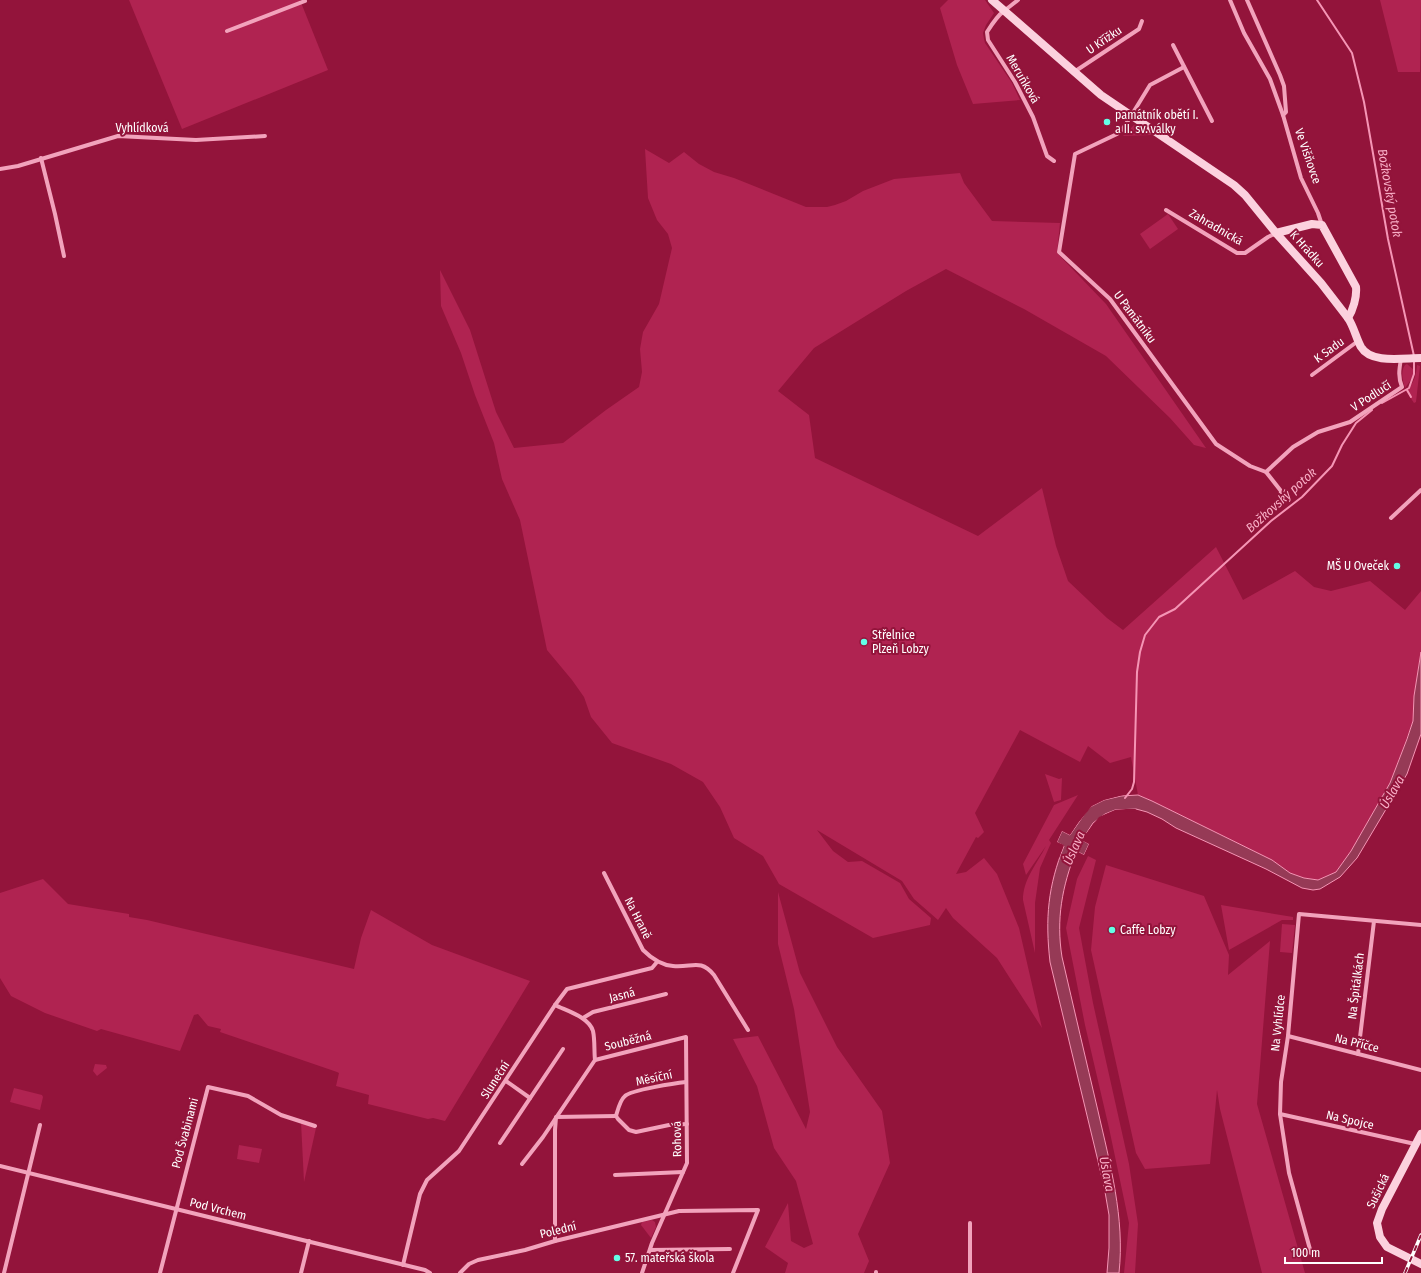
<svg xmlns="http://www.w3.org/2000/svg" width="1421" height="1273" viewBox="0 0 1421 1273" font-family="'Fira Sans Condensed',sans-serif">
<rect width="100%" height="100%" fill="#93143b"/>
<g fill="#b02351">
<polygon points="129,0 300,0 328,70 182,129"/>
<polygon points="948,0 985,0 994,13 986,25 983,33 984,39 985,43 1012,83 1020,100 973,104 957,65 940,8"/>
<polygon points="1380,0 1421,0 1420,72 1398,72"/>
<polygon points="1134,125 1137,126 1152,135 1123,136"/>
<polygon points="645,149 669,163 684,152 699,164 714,172 734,178 806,207 827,207 835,205 846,201 863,191 894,179 960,173 964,183 992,221 1060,223 1057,253 1106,304 1206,448 1194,445 1170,418 1106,356 1024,309 946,269 906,291 814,348 778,391 809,415 815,458 978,536 1042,488 1056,546 1068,581 1107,618 1123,630 1216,547 1243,600 1295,571 1314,587 1331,591 1370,581 1405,610 1421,591 1421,652 1414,696 1413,721 1390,783 1351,851 1336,872 1318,880 1304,878 1290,873 1272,860 1152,801 1138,795 1131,757 1110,763 1088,746 1080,762 1020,730 975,813 984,832 978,838 976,837 956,874 966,872 984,858 997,874 1019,928 1042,1028 997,958 953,918 946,908 938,920 914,899 902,881 817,830 833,851 848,862 862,861 900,883 909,899 931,918 930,925 873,938 779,884 763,856 734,838 720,807 703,782 671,764 612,743 591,717 584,697 572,680 547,650 520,520 502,479 494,443 475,395 461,353 441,306 440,270 470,330 496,412 514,448 563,443 606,410 639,387 642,372 640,349 643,332 659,304 672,248 668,234 657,220 648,198"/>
<polygon points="1168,214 1178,229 1150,249 1140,234"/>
<path d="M1407 364 1414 370 1413 377 1405 388C1403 381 1400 372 1405 365Z"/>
<path d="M1417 365 1420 366 1416 402 1414 403 1406 391C1414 383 1416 376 1417 365Z"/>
<polygon points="1045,774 1059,779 1062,778 1061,800 1054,802"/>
<path d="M1078 795 1049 840 1051 843 1040 868 1035 903V953L1023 900C1023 879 1037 864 1046 846L1026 875 1023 864 1054 805Z"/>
<polygon points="1088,856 1096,860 1079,928 1093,1003 1129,1164 1138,1224 1135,1273 1124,1273 1129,1223 1109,1128 1085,1025 1066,928 1077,879"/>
<polygon points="1106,865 1204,896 1229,955 1228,975 1270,941 1257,1104 1305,1273 1262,1273 1220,1109 1217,1090 1210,1164 1145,1169 1136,1153 1091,950 1095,907"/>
<polygon points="43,879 68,904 129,914 129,917 147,920 354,969 361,938 371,910 432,945 530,981 445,1121 433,1118 428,1119 368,1104 369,1095 336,1086 339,1073 337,1072 220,1032 221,1029 208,1026 198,1014 194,1015 180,1051 101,1029 97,1031 45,1013 11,996 0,978 0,893"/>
<polygon points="778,892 800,973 837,1047 882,1111 890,1163 858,1234 869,1261 864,1273 785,1273 788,1263 765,1247 788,1203 791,1241 804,1248 813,1244 796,1181 774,1148 757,1086 733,1039 758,1036 806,1129 810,1112 794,1009 778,944"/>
<polygon points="1221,905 1293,917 1293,920 1282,920 1229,950"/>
<polygon points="1282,924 1295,925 1292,953 1280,952"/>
<polygon points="95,1064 106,1065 107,1068 97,1076 93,1071"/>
<polygon points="14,1088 42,1095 43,1097 40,1110 10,1102"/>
<polygon points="301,1122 315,1126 316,1128 304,1182"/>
<polygon points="239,1145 262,1149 259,1163 237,1159"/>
<polygon points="652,1220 655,1222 656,1227 651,1238 641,1225 642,1222"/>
</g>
<path fill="#963a56" stroke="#f595b5" d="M1421 652V734L1407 774 1357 858 1340 877 1320 889 1313 890 1302 888 1266 869 1176 828 1162 819 1147 812 1136 809 1115 810 1105 814 1093 823 1082 840 1089 844 1084 855 1076 851C1062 887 1056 919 1062 957 1074 1009 1086 1060 1098 1111 1110 1164 1125 1218 1119 1273H1107L1109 1248V1215L1104 1186 1050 962C1045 918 1048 886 1064 846L1057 842 1062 831 1070 835 1086 812 1092 806 1104 800 1121 796 1138 795 1152 801 1272 860 1290 873 1304 878 1318 880 1336 872 1351 851 1390 783 1407 739 1413 721 1414 696Z"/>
<g fill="#93143b">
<polygon points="1121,794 1127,794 1104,800 1092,806 1078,823 1070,835 1062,831 1057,842 1064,845 1059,858 1057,858 1062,846 1055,844 1055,842 1061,829 1063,829 1069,832 1084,811 1091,805 1103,798"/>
<polygon points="1126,809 1136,809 1135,811 1115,812 1100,819 1084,839 1091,844 1086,856 1083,857 1077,854 1073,864 1071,863 1076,851 1084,855 1089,844 1081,840 1099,817 1115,810"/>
</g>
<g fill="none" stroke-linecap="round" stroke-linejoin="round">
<g stroke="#f595b5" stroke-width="2">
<polyline points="1317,0 1352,53 1364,102 1388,239 1414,356"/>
<polyline points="1407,390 1411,397"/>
<polyline points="1382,403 1409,388 1414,374 1414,360"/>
<polyline points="1125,798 1132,789 1134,782 1137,672 1140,652 1145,635 1159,617 1175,609 1271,521 1302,497 1332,466 1342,445 1356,423 1372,410"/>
</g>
<g stroke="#f2a3bc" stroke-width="4">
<path d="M1018 0C1013 4 1009 7 1004 11 997 16 992 24 987 32L988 40 1015 82 1033 117 1047 156 1054 161"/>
<polyline points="1230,0 1244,33 1270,79 1283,115 1301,178 1318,213 1322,225"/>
<polyline points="1247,0 1280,75 1284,86 1286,112 1283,115"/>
<polyline points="227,31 305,1"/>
<polyline points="1173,45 1212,121"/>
<polyline points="1184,67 1150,85 1131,116 1122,130 1117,134 1075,154 1059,252 1110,299 1216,444 1250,466 1266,472 1281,491 1280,503"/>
<polyline points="1074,72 1139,29 1142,21"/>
<polyline points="41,158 55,214 64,256"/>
<polyline points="0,169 18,166 118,136 196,140 265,136"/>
<polyline points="1166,210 1237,253 1245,253 1268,237 1276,233"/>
<polyline points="1312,375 1358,341"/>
<path d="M1266 472 1293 447 1318 432 1350 422 1402 387C1398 377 1399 370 1401 359"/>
<polyline points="1391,518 1421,490"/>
<path d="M604 873 643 950C651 958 660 965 673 966 692 968 700 958 714 975L748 1030"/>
<path d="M555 1005C567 1011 589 1017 593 1031 595 1040 594 1051 595 1060"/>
<polyline points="583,1018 593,1012 666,994"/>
<polyline points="1288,1036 1421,1070"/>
<polyline points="1358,1054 1374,921"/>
<polyline points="506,1081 530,1098"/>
<polyline points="1280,1114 1415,1144"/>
<path d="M616 1116C618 1109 620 1100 625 1096 631 1090 676 1083 686 1082"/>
<polyline points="616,1116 618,1119 629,1130 636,1132 669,1125 687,1124"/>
<polyline points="500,1143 563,1049"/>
<polyline points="522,1164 543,1137 595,1060 686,1037 687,1163 652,1243 642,1273"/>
<polyline points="0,1166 425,1270 430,1273"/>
<polyline points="615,1175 683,1172"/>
<polyline points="555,1241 555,1130 556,1117 616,1116"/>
<polyline points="650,1250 730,1249"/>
<polyline points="1311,1253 1289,1173 1280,1114 1281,1082 1288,1036 1299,914 1421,925"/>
<polyline points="403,1265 420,1194 427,1180 459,1151 555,1005 567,989 652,968 657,962"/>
<polyline points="876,1272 876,1273"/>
<polyline points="4,1273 40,1125"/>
<polyline points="160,1273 208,1087 248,1096 281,1115 315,1126"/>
<polyline points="301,1273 309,1241"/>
<polyline points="460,1273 469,1264 478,1260 525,1250 555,1241 679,1211 758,1210 733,1273"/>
<polyline points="970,1273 970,1223"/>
</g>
<g stroke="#fcd1de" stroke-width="8">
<path d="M992 0 1101 95 1234 185 1245 195 1276 233 1321 283 1348 318C1354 327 1356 338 1361 347 1371 364 1403 358 1421 358"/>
<path d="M1276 233 1312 224 1322 225 1356 287C1357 297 1353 310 1348 318"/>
<polyline points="1421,1134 1382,1209 1377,1223 1380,1237 1387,1247 1421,1264"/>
</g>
<g stroke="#fff" stroke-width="3.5">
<polyline id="rail" points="1405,1273 1421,1235"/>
</g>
<use href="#rail" stroke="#93143b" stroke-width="2" stroke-dasharray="6" stroke-linecap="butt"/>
</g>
<g fill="#63ffe6" stroke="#93143b" stroke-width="1.5">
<circle cx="1107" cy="122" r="4"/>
<circle cx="1397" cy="566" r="4"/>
<circle cx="864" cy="642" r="4"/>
<circle cx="1112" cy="930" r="4"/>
<circle cx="617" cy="1258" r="4"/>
</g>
<g text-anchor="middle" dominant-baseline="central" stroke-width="4" stroke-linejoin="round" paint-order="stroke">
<g font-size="12" fill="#fff" stroke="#93143b">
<text transform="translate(1104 40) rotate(-34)">U Křížku</text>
<text transform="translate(1023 79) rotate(60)">Meruňková</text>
<text x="142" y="128">Vyhlídková</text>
<text transform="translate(1308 156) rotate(71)">Ve Višňovce</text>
<text transform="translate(1216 227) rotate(30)">Zahradnická</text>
<text transform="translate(1307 249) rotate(48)">K Hrádku</text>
<text transform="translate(1135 317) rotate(53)">U Památníku</text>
<text transform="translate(1329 350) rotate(-36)">K Sadu</text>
<text transform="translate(1371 396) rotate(-33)">V Podlučí</text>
<text transform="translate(638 918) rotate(63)">Na Hraně</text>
<text transform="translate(1356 986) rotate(-83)">Na Špitálkách</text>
<text transform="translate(622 995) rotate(-14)">Jasná</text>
<text transform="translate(1278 1023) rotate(-84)">Na Vyhlídce</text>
<text transform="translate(628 1041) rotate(-14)">Souběžná</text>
<text transform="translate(1357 1043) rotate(14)">Na Příčce</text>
<text transform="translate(654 1078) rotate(-12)">Měsíční</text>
<text transform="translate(495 1080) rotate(-57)">Sluneční</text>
<text transform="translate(1350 1120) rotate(13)">Na Spojce</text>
<text transform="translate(185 1133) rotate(-75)">Pod Švabinami</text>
<text transform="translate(677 1139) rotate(-91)">Rohová</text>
<text transform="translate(1378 1191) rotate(-64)">Sušická</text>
<text transform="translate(218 1209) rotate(14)">Pod Vrchem</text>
<text transform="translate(558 1230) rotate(-14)">Polední</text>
</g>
<g font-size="12" fill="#fff" stroke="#93143b" text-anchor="start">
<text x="1115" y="115">památník obětí I.<tspan x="1115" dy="14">a II. sv. války</tspan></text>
<text x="1389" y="566" text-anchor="end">MŠ U Oveček</text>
<text x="872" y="635">Střelnice<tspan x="872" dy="14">Plzeň Lobzy</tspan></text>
<text x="1120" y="930">Caffe Lobzy</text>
<text x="625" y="1258">57. mateřská škola</text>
</g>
<g font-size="13" font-style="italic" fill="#f9afc7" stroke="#93143b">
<text transform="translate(1390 193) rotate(80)">Božkovský potok</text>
<text transform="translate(1281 500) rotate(-42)">Božkovský potok</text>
<text transform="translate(1392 792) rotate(-60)">Úslava</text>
<text transform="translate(1074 848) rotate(-66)">Úslava</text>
<text transform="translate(1107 1174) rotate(79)">Úslava</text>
</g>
</g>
<path d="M1285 1257v6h97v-6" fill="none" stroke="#ffffff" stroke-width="2"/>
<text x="1291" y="1257" font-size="12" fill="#ffffff" stroke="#93143b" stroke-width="3" paint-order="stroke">100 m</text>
</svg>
